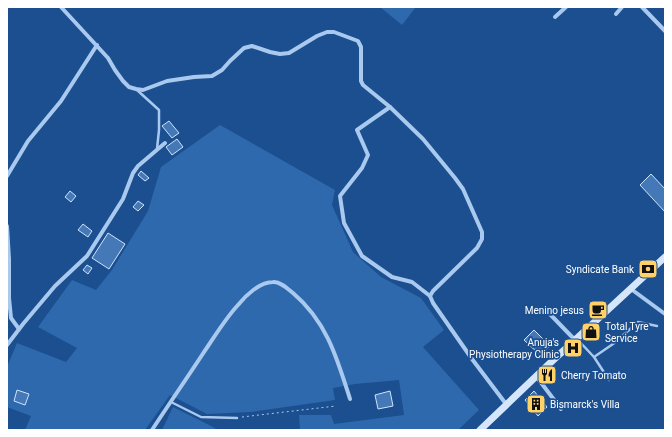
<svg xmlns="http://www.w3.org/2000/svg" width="672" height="437" viewBox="0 0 672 437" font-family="Roboto,sans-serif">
<rect width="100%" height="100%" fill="#1b4f8f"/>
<g fill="#2e69ad">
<polygon points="380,7 416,7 402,25"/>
<polygon points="220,125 335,190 332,205 353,252 381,277 421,298 444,330 423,347 479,410 458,430 300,430 299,415 331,415 334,424 404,415 399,380 355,384 333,388 335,400 251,412 207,414 170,395 145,430 25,430 31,416 7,407 7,367 17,343 66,362 77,348 38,327 72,280 96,290 112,270 148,211 161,167"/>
<polygon points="173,407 215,428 214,430 162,430"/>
</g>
<g fill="#4478b7" stroke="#cfe3fa">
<polygon points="169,121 179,133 172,138 162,126"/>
<polygon points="177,139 183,147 172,155 166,147"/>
<polygon points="141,171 149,178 145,181 138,175"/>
<polygon points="651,174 665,189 665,212 640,185"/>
<polygon points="70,191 76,196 71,202 65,197"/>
<polygon points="138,201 144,205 138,211 133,207"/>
<polygon points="83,224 92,231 88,237 78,230"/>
<polygon points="108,233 125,244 109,269 92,258"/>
<polygon points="87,265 92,268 88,274 83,270"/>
<polygon points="534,330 550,346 540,355 524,340"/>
<polygon points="17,390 29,394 25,405 14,401"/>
<polygon points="390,391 393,406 378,409 375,395"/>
<polygon points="534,391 547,407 538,416 525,400"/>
</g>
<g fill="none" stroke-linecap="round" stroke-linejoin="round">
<polyline stroke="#a9c9ee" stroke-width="1" stroke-dasharray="2 3" stroke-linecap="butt" points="242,417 336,406"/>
<g stroke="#a9c9ee" stroke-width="2.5">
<polyline points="137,90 159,110 159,130 157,149"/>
<polyline points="577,339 594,357 613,344 638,322 657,326"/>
<polyline points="594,357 609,380"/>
<polyline points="171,402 201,417 237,418"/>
</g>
<g stroke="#a9c9ee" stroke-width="4">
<polyline points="61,7 108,58 115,70 123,81 129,87 136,89 143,90 167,81 194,77 212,76 222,70 230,61 244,48 252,46 270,52 280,54 289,53 317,36 327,32 334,32 358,41 361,47 361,81 363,85 390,107 423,139 455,178 463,189 482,232 482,239 477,248 433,291 430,296 433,303 472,359 506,404"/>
<polyline points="642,7 665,31"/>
<polyline points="616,14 622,7"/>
<polyline points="555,17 566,7"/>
<polyline points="390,107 357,130 368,155 362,168 340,196 344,223 362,256 392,277 412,282 430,296"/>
<polyline points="7,176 28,141 61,101 97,45"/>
<polyline points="7,226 9,259 9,298 11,318 19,329"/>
<polyline points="631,289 665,314"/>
<polyline points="545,309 575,340"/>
<polyline points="7,345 23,324 55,286 87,256 123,199 133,173 138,166 165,143"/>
<polyline points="536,376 561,409"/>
<path d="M152 430C169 404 187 378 204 352 215 336 225 319 238 305 246 295 260 282 273 282 280 281 288 289 293 293 327 322 337 358 350 399"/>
</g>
<polyline stroke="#d6e6fa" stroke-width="7" points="480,430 549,364 665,257"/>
</g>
<defs>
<g id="bank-square" transform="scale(1)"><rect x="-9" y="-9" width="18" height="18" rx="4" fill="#ffd166" stroke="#1b4f8f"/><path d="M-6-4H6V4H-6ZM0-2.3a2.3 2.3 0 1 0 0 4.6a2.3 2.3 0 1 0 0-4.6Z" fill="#111"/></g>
<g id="cafe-square" transform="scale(1)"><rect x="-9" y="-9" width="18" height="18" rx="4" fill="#ffd166" stroke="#1b4f8f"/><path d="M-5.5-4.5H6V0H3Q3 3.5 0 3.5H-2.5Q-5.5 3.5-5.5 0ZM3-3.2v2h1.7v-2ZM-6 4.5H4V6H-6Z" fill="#111"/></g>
<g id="shop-square" transform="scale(1)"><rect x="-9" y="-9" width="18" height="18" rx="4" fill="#ffd166" stroke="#1b4f8f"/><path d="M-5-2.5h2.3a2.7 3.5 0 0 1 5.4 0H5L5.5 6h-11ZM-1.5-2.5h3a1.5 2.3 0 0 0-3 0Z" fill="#111"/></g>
<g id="hospital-square" transform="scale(1)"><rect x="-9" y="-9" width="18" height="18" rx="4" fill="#ffd166" stroke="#1b4f8f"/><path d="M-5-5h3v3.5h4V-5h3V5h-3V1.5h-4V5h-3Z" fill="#111"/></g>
<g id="restaurant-square" transform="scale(1)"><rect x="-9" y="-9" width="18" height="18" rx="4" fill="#ffd166" stroke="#1b4f8f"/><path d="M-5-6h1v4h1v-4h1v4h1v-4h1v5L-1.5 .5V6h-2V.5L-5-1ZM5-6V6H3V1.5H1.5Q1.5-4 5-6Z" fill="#111"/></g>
<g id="building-square" transform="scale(1)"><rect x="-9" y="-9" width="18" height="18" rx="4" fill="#ffd166" stroke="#1b4f8f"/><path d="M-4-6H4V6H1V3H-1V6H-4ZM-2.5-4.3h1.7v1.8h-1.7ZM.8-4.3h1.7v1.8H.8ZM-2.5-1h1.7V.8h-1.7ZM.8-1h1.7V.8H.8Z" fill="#111"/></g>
</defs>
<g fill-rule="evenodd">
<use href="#bank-square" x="648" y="269"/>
<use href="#cafe-square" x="598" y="310"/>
<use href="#shop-square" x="591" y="332"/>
<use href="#hospital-square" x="573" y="348"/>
<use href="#restaurant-square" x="547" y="375"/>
<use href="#building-square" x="536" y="404"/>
</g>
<g text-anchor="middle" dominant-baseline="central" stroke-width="3.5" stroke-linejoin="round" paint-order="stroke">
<g font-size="10" fill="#fff" stroke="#1b4f8f" text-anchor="end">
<text x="634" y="269">Syndicate Bank</text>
<text x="584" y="310">Menino jesus</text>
<text x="605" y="326" text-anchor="start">Total Tyre<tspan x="605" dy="12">Service</tspan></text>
<text x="559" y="342">Anuja's<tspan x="559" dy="12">Physiotherapy Clinic</tspan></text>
<text x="561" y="375" text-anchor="start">Cherry Tomato</text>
<text x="550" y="404" text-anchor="start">Bismarck's Villa</text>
</g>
</g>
<rect width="672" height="437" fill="none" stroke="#ffffff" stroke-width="16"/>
</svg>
